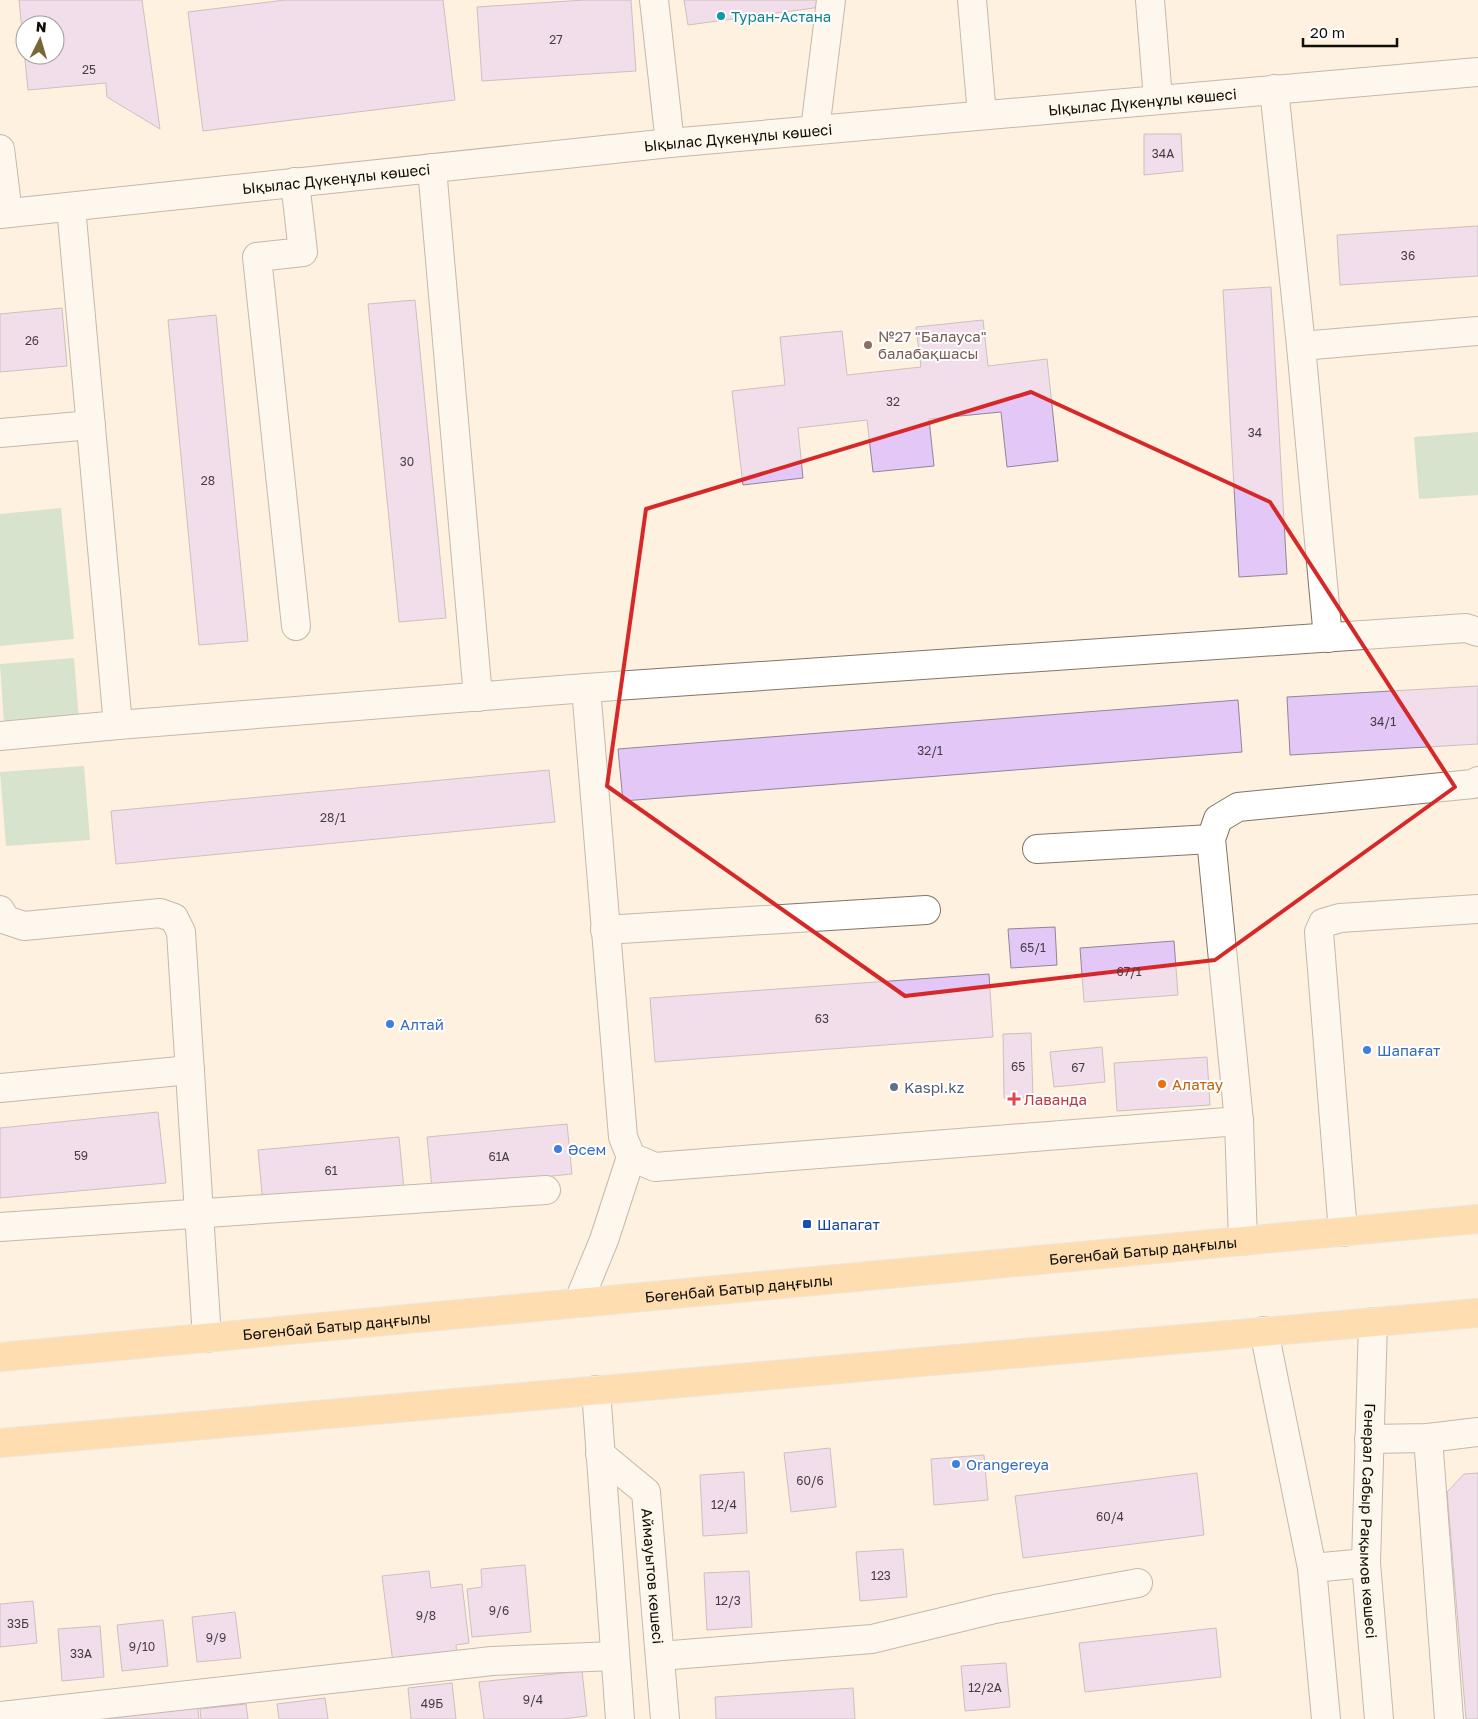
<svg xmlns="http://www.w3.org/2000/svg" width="1478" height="1719" viewBox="0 0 1478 1719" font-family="'Golos Text',sans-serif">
<rect width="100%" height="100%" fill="#fef1e0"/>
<g fill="#abd2b7">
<polygon points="1478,432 1478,495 1419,499 1414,437"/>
<polygon points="61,508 74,639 0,646 0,514"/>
<polygon points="74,658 79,720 4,725 0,664"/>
<polygon points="84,766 90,840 6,846 0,772"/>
</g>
<g fill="#e2c7f7" stroke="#8f8697" fill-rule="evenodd">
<path d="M19 0H142L160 129 107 97 106 83 28 90ZM25 25H55V55H25Z"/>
<polygon points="285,0 443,0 455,100 203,131 188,12"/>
<polygon points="585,0 631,0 636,71 482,81 477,7"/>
<polygon points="684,0 820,0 821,7 688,25"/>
<polygon points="1144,134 1181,134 1183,171 1144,175"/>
<polygon points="1478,226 1478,276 1340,285 1337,235"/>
<polygon points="1271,287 1287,574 1239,577 1223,290"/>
<polygon points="415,300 446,618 399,622 368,304"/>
<polygon points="62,308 67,366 0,372 0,314"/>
<polygon points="216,315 248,641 199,645 168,320"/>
<polygon points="983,320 988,366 1047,359 1058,461 1007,467 1001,412 929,419 934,466 873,472 867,420 798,428 803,478 743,485 732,391 785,385 780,337 842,331 847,375 921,367 916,327"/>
<polygon points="1478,686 1478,744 1290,755 1287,697"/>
<polygon points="1238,700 1242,752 623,801 618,749"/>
<polygon points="549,770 555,822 116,864 111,811"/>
<polygon points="1055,927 1057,965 1011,968 1008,929"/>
<polygon points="1174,941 1178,995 1084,1002 1080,948"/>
<polygon points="989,974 993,1037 655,1062 650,998"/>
<polygon points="1031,1033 1033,1097 1004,1098 1003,1034"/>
<polygon points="1102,1047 1105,1082 1054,1087 1050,1052"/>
<polygon points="1207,1057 1210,1105 1117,1111 1114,1063"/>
<polygon points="158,1112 166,1183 0,1198 0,1128"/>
<polygon points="567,1124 572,1174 432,1188 427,1137"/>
<polygon points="399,1137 404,1190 263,1204 258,1150"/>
<polygon points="830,1448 836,1507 791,1512 784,1453"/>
<polygon points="984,1455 988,1500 934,1505 931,1459"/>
<polygon points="744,1472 747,1533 703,1536 700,1475"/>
<polygon points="1197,1473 1204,1535 1023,1558 1015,1496"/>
<polygon points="1478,1473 1478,1719 1466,1719 1447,1492 1464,1474"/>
<polygon points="903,1549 907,1597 860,1601 856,1552"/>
<polygon points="525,1565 531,1632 472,1637 467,1589 482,1587 481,1569"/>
<polygon points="429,1571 431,1588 462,1584 469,1643 456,1645 457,1656 393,1663 382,1576"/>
<polygon points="749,1571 752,1627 707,1630 704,1573"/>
<polygon points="33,1601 37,1643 0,1647 0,1604"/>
<polygon points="235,1612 241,1658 197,1662 192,1617"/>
<polygon points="163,1620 168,1666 122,1671 117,1625"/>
<polygon points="100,1626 104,1677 62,1681 58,1629"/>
<polygon points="1216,1628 1221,1677 1085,1692 1079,1643"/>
<polygon points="1006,1663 1010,1707 965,1711 961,1666"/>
<polygon points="582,1671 587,1716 562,1719 484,1719 479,1682"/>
<polygon points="452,1683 456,1719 411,1719 408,1688"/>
<polygon points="853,1688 855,1719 716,1719 715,1697"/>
<polygon points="325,1698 328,1719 279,1719 277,1704"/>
<polygon points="197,1701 199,1719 40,1719"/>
<polygon points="246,1704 248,1719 201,1719 200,1709"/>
</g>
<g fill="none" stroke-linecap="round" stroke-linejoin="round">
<g stroke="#817566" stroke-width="30">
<g id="minor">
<polyline points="654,0 670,143"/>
<polyline points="972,0 982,115"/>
<polyline points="1150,0 1158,99"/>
<polyline points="1274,89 1301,346 1328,638"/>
<polyline points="815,130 831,0"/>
<polyline points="0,149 8,213"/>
<polyline points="432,168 478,697"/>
<polyline points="295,182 303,252 257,257 296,626"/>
<path id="s1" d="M0 214 670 143 1478 72"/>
<polyline points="1301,346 1478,331"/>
<polyline points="0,433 91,425"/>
<polyline points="586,688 1466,628 1478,632"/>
<polyline points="118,725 586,688 623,1137 631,1157 655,1167 1239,1121"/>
<polyline points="0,736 118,725 71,207"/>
<polyline points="1037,849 1211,839"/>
<polyline points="0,910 6,920 24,926 160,913 174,918 181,932 207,1338"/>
<polyline points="605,930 926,910"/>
<polyline points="0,1088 190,1070"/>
<polyline points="0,1227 546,1190"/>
<polyline points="1343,1232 1319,932 1323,923 1340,918 1478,909"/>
<polyline points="1243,1241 1239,1121 1211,839 1218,819 1238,807 1473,784 1478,781"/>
<polyline points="578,1303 604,1240 631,1157"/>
<path id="s2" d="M1373 1322 1366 1563 1379 1719"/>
<polyline points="1264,1331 1312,1568 1326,1719"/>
<polyline points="596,1390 620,1719"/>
<polyline points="1428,1438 1449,1719"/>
<polyline points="1369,1439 1428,1438 1478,1432"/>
<path id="s3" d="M600 1454 646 1492 665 1719"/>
<polyline points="1312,1568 1366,1563"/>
<polyline points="660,1656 872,1639 995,1609 1138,1583"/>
<polyline points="0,1716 492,1661 615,1656"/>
</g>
</g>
<g stroke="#d9d8d7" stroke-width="30">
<g id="major">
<path id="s4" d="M0 1357 1478 1219"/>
<polyline points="0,1443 1478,1313"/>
</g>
</g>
<use href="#minor" stroke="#fff" stroke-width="28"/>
<use href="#major" stroke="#fec678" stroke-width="28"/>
</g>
<path d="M0 0H1478V1719H0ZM1031 392 1270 502 1455 787 1215 960 905 996 607 786 646 509Z" fill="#fef1e0" fill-opacity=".55" fill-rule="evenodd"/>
<path fill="none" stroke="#d62828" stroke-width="4" stroke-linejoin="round" d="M1031 392 1270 502 1455 787 1215 960 905 996 607 786 646 509Z"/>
<circle fill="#0f9aa8" stroke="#fff" stroke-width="2" cx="721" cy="16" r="5"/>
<circle fill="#8d6e63" stroke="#fff" stroke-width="2" cx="868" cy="345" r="5"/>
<g fill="#3f7fe0" stroke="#fff" stroke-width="2">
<circle cx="390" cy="1024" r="5"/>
<circle cx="1367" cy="1050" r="5"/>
<circle cx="558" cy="1149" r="5"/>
<circle cx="956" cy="1464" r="5"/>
</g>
<circle fill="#e8710a" stroke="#fff" stroke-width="2" cx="1162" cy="1084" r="5"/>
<circle fill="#5c6f8a" stroke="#fff" stroke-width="2" cx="894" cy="1087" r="5"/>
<path fill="#e0444e" stroke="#fff" stroke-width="2" d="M1011.5 1091.5h5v5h5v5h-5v5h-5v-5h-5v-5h5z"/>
<rect fill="#1a4fb4" stroke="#fff" stroke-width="2" x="802" y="1219" width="10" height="10" rx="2.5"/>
<g text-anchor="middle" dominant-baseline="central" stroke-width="4" stroke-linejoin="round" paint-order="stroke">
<g font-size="12" fill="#453c43">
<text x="556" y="39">27</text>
<text x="89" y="69">25</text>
<text x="1163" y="153">34А</text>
<text x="1408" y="255">36</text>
<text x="32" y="340">26</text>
<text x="893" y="401">32</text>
<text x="1255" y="432">34</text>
<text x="407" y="461">30</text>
<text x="208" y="480">28</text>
<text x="1383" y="721">34/1</text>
<text x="930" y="750">32/1</text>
<text x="333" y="817">28/1</text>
<text x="1033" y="947">65/1</text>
<text x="1129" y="971">67/1</text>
<text x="822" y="1018">63</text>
<text x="1018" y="1066">65</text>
<text x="1078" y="1067">67</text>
<text x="81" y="1155">59</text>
<text x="499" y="1156">61А</text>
<text x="331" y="1170">61</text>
<text x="810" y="1480">60/6</text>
<text x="724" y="1504">12/4</text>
<text x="1110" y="1516">60/4</text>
<text x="881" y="1575">123</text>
<text x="728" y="1600">12/3</text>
<text x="499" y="1610">9/6</text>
<text x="426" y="1615">9/8</text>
<text x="18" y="1623">33Б</text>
<text x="216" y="1637">9/9</text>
<text x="142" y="1646">9/10</text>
<text x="81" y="1653">33А</text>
<text x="985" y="1687">12/2А</text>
<text x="533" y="1699">9/4</text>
<text x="432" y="1703">49Б</text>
</g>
<g font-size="15" fill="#0d838f" stroke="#fff" text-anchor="start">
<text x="731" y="16">Туран-Астана</text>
</g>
<g font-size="15" fill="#110d07" stroke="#fff">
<text stroke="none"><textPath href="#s1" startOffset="1148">Ықылас Дүкенұлы көшесі</textPath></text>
<text stroke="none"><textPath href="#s1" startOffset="742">Ықылас Дүкенұлы көшесі</textPath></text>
<text stroke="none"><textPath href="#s1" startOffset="338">Ықылас Дүкенұлы көшесі</textPath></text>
<text stroke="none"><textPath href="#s4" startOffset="1148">Бөгенбай Батыр даңғылы</textPath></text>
<text stroke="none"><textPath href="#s4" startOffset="742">Бөгенбай Батыр даңғылы</textPath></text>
<text stroke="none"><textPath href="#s4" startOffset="338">Бөгенбай Батыр даңғылы</textPath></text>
<text stroke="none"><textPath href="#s2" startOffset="199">Генерал Сабыр Рақымов көшесі</textPath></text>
<text stroke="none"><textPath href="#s3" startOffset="144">Аймауытов көшесі</textPath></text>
</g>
<g font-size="15" fill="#785e54" stroke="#fff" text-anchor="start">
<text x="878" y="336">№27 "Балауса"<tspan x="878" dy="17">балабақшасы</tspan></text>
</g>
<g font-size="15" fill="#366cbe" stroke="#fff" text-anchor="start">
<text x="400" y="1024">Алтай</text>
<text x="1377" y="1050">Шапағат</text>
<text x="568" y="1149">Әсем</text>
<text x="966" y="1464">Orangereya</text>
</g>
<g font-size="15" fill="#c56008" stroke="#fff" text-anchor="start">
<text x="1172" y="1084">Алатау</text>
</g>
<g font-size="15" fill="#4e5e75" stroke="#fff" text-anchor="start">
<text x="904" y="1087">Kaspi.kz</text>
</g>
<g font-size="15" fill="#be3a42" stroke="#fff" text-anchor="start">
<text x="1024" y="1099">Лаванда</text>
</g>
<g font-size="15" fill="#164399" stroke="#fff" text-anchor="start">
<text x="817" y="1224">Шапагат</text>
</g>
</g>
<g transform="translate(40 40) rotate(5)"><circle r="24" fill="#ffffff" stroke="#a09e9c"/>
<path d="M0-4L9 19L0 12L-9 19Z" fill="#7a6635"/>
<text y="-8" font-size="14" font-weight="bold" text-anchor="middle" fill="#110d07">N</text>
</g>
<path d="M1303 38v8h94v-8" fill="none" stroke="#110d07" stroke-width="2.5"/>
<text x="1310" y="38" font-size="15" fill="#110d07" stroke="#ffffff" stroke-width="4" paint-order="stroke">20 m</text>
</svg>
